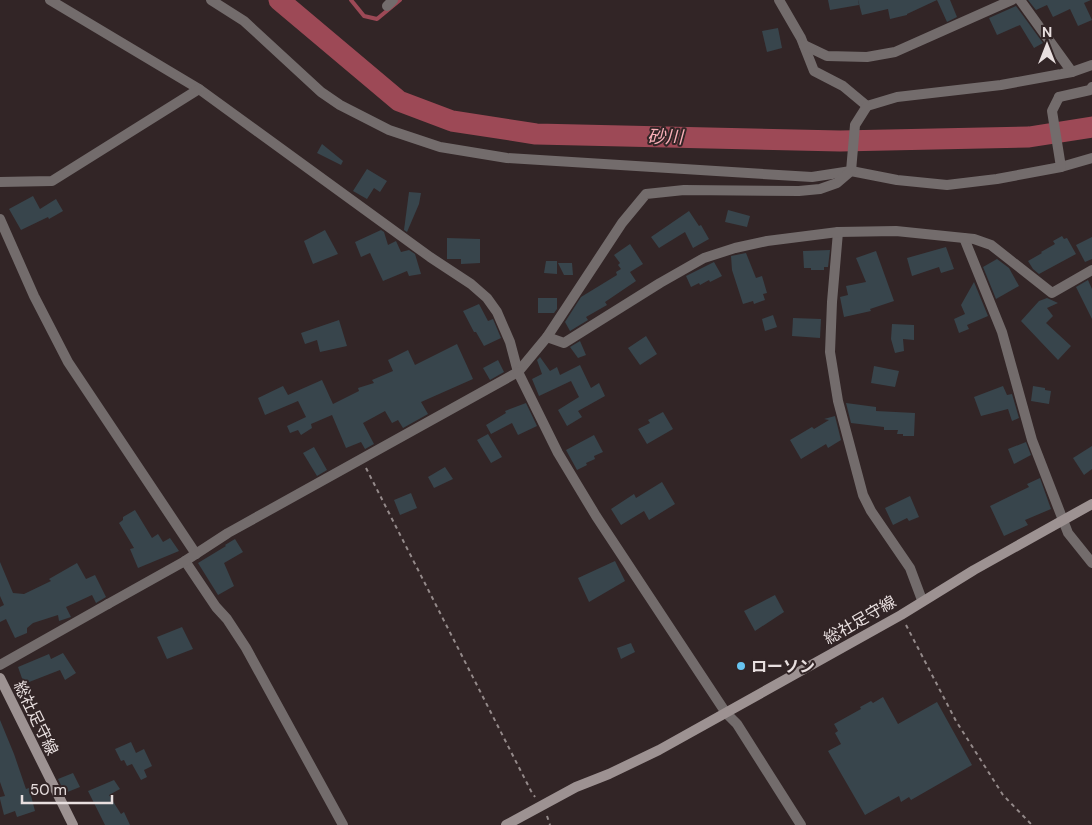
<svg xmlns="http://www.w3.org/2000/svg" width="1092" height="825" viewBox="0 0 1092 825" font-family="'DM Sans','Noto Sans JP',sans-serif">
<rect width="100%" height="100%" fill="#322526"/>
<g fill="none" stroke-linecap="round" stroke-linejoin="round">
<polyline stroke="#9d4956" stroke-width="4" points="351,0 364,16 377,19 400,0"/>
<polyline stroke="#9d4956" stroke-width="21" points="279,0 399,101 452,121 536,134 840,141 1029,137 1092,127"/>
</g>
<g fill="#38454c">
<polygon points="828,0 858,0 859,5 830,10"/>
<polygon points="858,0 937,0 907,14 907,15 890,19 888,9 862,15"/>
<polygon points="937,0 950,0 957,17 947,22"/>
<polygon points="1028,0 1091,0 1084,3 1092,20 1078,26 1070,9 1053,17 1047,5 1036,10"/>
<polygon points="1016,6 1043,43 1034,48 1020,25 997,35 989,18"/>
<polygon points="778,28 782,48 767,52 762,31"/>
<polygon points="322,144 343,161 341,165 317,153"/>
<polygon points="367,169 387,181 380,192 374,188 367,199 353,191"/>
<polygon points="409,192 421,193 419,204 407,232 404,230"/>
<polygon points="33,196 40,209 56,199 63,211 49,219 48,217 21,230 9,209"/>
<polygon points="728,210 750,216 747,227 725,222"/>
<polygon points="689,211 699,226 701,225 709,239 693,248 685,232 659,248 651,237"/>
<polygon points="325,230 338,254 313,264 304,241"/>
<polygon points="381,230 384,232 388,245 396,241 401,252 409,250 415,254 421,274 409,276 407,271 383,281 370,253 361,257 355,242"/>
<polygon points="1062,236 1064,239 1067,238 1076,254 1039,274 1033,269 1028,261 1042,253 1041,252 1055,244 1053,241"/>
<polygon points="1092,237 1092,259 1085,262 1076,245"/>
<polygon points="447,238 480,239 480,263 461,264 461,259 447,259"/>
<polygon points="630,244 643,264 630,272 636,281 605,302 607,305 586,317 588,320 570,331 565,322 581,297 617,275 616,272 621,269 618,265 620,263 614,255"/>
<polygon points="946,247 954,269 941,273 939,267 912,276 907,258"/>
<polygon points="830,250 828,267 824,267 824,270 811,270 811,268 804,268 803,251"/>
<polygon points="876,251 894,301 870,309 871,311 844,317 840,297 848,295 846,286 866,282 856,258"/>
<polygon points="746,253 756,278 762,276 767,293 763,294 765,300 754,304 753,301 743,304 732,270 731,256"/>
<polygon points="997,259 1009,268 1019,286 996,299 983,267"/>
<polygon points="546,261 557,261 557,274 544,273"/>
<polygon points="714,262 722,276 710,282 709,280 700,285 699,283 691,287 686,276"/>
<polygon points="558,263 572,263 573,275 564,275"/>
<polygon points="1088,280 1092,289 1092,319 1076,287"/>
<polygon points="974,282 988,316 967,325 969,329 959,333 954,319 965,314 961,305"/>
<polygon points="538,298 557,298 557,309 554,313 538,313"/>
<polygon points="1047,298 1058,303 1047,308 1053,316 1046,323 1071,346 1058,360 1021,321 1039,301"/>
<polygon points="479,304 488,321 493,319 501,338 484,346 476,332 474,332 463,311"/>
<polygon points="773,315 777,327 765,331 762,319"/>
<polygon points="793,318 821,319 820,338 792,336"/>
<polygon points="339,320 347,346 320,352 317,340 305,344 301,333"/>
<polygon points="892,324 914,325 914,340 903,339 904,351 895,353 891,339"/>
<polygon points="646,336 657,354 640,365 628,348"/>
<polygon points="580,341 586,355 578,358 570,347"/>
<polygon points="457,344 473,379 421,402 428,414 403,428 398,420 392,423 385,411 363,423 374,444 365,449 361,442 346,448 332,415 311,424 312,428 301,435 298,430 290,433 287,426 306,417 298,401 265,415 258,398 283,386 288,395 322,380 333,404 359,391 358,388 374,383 372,380 393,371 388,360 408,350 415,365"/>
<polygon points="540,357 550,371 557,367 560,375 580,365 591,388 599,383 605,396 578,411 582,417 567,426 558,410 579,397 571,381 539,396 532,379 542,374 537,360"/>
<polygon points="498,360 504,372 490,380 483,368"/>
<polygon points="874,366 899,371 895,387 871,383"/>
<polygon points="1003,386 1007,395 1012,394 1019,418 1012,421 1008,409 981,416 974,397"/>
<polygon points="1033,386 1045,388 1045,390 1051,391 1049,404 1031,401"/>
<polygon points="526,403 537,426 518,435 512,423 491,434 486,425 506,413 505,411"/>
<polygon points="846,403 876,407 876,411 915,413 914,436 903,436 903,434 897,434 898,430 884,430 884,427 851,423"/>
<polygon points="663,412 673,429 647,444 638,429 650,423 648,420"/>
<polygon points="835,416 841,440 828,448 826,444 801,459 790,440 812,427 814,429 829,420 824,419"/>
<polygon points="488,434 502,457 491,463 477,440"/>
<polygon points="594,435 603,452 594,456 595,459 586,463 587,465 577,470 566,450"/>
<polygon points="1026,442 1031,455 1014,464 1008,449"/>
<polygon points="1092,446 1092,469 1084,475 1073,458"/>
<polygon points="314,447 327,470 317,476 303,453"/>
<polygon points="445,467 453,479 434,488 428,477"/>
<polygon points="1040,478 1051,509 1025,520 1028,525 1004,536 990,506 1029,487 1027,484"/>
<polygon points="662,482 675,504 649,520 644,511 621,525 611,509 634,494 636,498"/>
<polygon points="411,493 417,508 400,515 394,500"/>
<polygon points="910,496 919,517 909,521 907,518 893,525 885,508"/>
<polygon points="135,510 152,538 158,534 163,542 170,538 179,551 138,568 130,549 134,548 119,523 123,520 123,517"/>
<polygon points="235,539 243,552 224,563 234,586 218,595 198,563 226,546 225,545"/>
<polygon points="615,561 625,581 589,602 578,578"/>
<polygon points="0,562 13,593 24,594 51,581 49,579 77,563 86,579 95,575 106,597 96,603 92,595 66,607 71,617 59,621 58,615 33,623 27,628 27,633 15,638 6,619 0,622 0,607 4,605 0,596"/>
<polygon points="775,595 784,612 755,631 744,611"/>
<polygon points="182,627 193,649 167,659 157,637"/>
<polygon points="631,643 635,652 621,659 617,648"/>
<polygon points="63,653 76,673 65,680 60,670 24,684 18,667 49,654 51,659"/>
<polygon points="883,697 898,724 937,702 972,765 911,800 909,797 901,802 899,796 865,815 828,751 841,744 835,733 838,731 834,724 861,709 860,707 871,701 873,703"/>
<polygon points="0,720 14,754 26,789 29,788 35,811 17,817 15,811 4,815 0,799 0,797 5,796 0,782"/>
<polygon points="131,742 136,753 144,749 152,766 144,770 147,777 141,780 132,764 127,766 124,760 121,761 115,749"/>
<polygon points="73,773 80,787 65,793 58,779"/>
<polygon points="114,780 120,789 109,795 121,814 124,812 130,825 105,825 88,791"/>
</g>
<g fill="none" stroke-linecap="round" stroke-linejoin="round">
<g stroke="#948a8a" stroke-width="2" stroke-dasharray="4 4" stroke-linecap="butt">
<polyline points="366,468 531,791 535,797"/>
<polyline points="906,625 956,721 1003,795 1032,825"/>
<polyline points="547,816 550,825"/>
</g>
<g stroke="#736c6c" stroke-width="10">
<polyline points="50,0 199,89 430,257 471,284 487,298 497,312 510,342 518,372"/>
<polyline points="211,0 244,21 321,92 340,105 389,130 440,147 507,158 812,177 851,171 897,180 947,185 997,179 1061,167 1092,158"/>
<polyline points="779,0 801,38 814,71 843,86 867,106"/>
<polyline points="1020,0 1072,72"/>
<polyline points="387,6 393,0"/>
<polyline points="804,45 827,56 867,57 895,52 1012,0"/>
<polyline points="1059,97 1052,111 1061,167"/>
<polyline points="1059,97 1090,90 1092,87"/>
<polyline points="0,182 52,181 199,89"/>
<polyline points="0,219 34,296 68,362 196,554"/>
<polyline points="838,232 832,302 830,352 838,401 863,495 871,511 910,568 922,600"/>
<polyline points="964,238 1002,332 1032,440 1068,533 1092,563"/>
<polyline points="547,337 564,343 660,283 704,258 735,248 767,241 838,232 896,231 974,239 991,245 1052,293 1092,270"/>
<polyline points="185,561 216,607 227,619 246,648 343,825"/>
<polyline points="108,604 185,561 228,533 518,372 547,337 622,223 646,194 684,190 799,191 820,189 837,183 851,171 855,125 867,106 897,97 1001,85 1072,72 1092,65"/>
<polyline points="726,713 737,724 801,825"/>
</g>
<g stroke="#736c6c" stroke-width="10">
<polyline points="518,372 558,453 596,516 726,713"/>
<polyline points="0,665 108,604"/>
</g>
<g stroke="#9d9292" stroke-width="10">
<polyline points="0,678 73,825"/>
<polyline points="506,825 576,787 609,774 659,750 901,615 974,570 1092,504"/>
</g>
</g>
<circle fill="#67c4f0" stroke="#322526" stroke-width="2" cx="741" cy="666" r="5"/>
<g text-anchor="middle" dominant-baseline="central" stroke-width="4" stroke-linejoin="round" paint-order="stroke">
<g font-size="16" fill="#e8dfdf" stroke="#322526">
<text transform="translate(860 620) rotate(-30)">総社足守線</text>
<text transform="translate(36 718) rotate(64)">総社足守線</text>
</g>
<g font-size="16" font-weight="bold" fill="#e8dfdf" stroke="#322526" text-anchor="start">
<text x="751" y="666">ローソン</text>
</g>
<g font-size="18" font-style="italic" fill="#f9b0b8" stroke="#322526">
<text transform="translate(665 137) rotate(1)">砂川</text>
</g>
</g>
<g transform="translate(1047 45)" stroke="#322526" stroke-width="4" paint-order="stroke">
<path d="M0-4L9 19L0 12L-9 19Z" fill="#e8dfdf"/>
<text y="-8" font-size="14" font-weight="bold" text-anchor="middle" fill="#e8dfdf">N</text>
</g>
<path d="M22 795v8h90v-8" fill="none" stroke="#e8dfdf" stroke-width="2.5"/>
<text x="30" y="795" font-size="15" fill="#e8dfdf" stroke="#322526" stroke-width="4" paint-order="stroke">50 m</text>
</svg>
